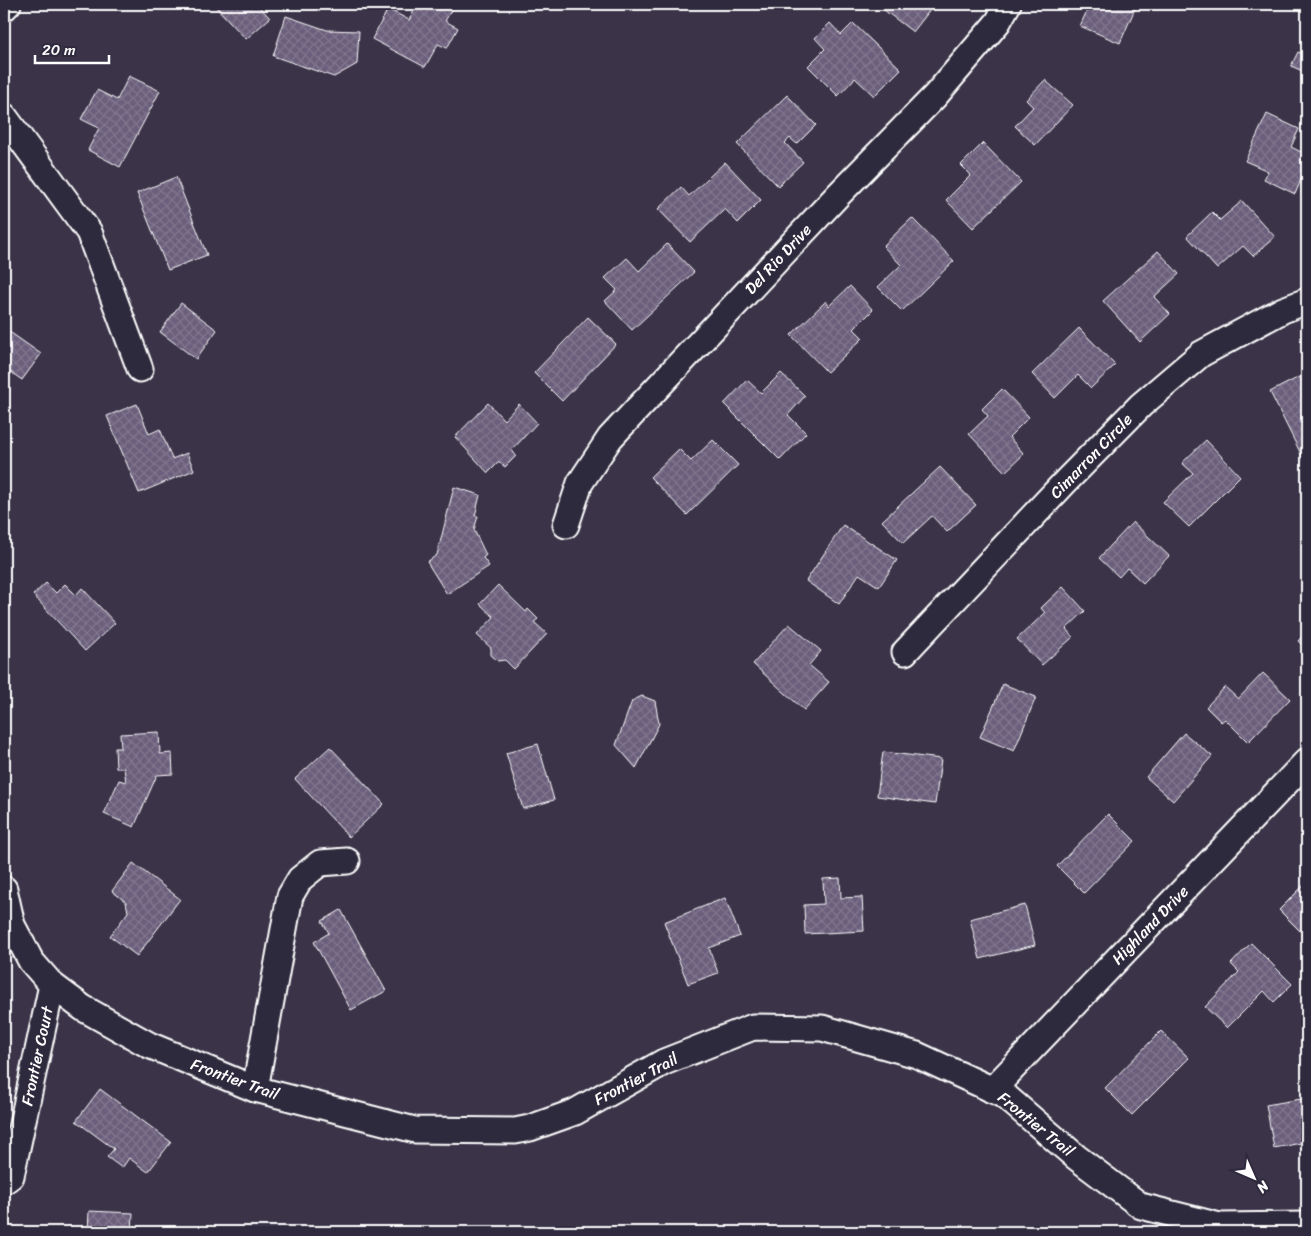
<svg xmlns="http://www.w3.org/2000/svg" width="1311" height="1236" viewBox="0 0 1311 1236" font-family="Sriracha,sans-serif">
<defs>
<pattern id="building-cross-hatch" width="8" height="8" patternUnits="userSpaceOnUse" patternTransform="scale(1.25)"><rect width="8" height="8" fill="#6b5e7b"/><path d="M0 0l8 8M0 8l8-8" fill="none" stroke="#81768f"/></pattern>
</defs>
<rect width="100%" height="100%" fill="#3b3449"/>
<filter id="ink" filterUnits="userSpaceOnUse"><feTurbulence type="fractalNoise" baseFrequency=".02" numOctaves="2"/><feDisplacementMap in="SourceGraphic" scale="10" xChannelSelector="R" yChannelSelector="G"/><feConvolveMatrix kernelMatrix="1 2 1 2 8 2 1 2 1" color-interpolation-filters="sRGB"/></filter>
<g filter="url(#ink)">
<g fill="url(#building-cross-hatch)" stroke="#fff">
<polygon points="213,4 257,4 270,18 246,39"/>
<polygon points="418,4 455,4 445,21 458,28 447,48 438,44 425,67 372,39 388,9 409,20"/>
<polygon points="876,4 932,4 934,5 913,32"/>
<polygon points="1090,4 1137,4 1120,43 1080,26"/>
<polygon points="286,16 327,30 359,31 357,64 334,77 273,56"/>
<polygon points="830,23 841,35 853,23 901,69 874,96 855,78 838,96 808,66 825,49 815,38"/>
<polygon points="1298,52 1307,56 1307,73 1291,66"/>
<polygon points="129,76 160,91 120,167 88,150 99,128 81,119 97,90 117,100"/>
<polygon points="1045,80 1073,105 1035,145 1015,126 1033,107 1026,100"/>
<polygon points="787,95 816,125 797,144 790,138 785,143 803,162 778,186 737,144"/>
<polygon points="1267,114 1299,129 1291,147 1307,155 1307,166 1295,194 1264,179 1268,171 1245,161"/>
<polygon points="983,143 1021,182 973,228 946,200 971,175 961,165"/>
<polygon points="725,162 761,200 738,223 725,209 690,242 658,209 681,187 689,196"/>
<polygon points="176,177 207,255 168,270 137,193"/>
<polygon points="1242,201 1275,237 1253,256 1243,246 1217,269 1187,236 1212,212 1220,220"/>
<polygon points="912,218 954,261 902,311 878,287 901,265 883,246"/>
<polygon points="667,244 694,272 632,330 605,301 617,290 605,278 627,258 639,271"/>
<polygon points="1158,251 1179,274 1154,297 1170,314 1140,342 1103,301"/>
<polygon points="850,286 873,310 854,329 863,338 827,372 791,335 826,301 829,306"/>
<polygon points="181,303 217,330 196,359 160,332"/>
<polygon points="588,317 616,344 562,401 534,373"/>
<polygon points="4,328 41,354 22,380 5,368 6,371 4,369"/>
<polygon points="1079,328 1115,365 1091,388 1078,375 1055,398 1032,374"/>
<polygon points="781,373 805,396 788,415 806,433 780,460 724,404 747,380 761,393"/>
<polygon points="1307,373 1307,466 1270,392"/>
<polygon points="1002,389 1029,417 1009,437 1024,454 1005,472 969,434 988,416 982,409"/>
<polygon points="488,403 504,420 519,404 537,423 512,450 516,456 505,467 499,462 488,473 455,437"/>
<polygon points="137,404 149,434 160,429 172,459 187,453 194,470 139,493 107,416"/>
<polygon points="713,440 738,465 687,515 650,477 679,449 691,461"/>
<polygon points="1206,440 1240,476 1189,527 1163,502 1193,473 1182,463"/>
<polygon points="940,467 976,505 947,532 932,516 903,543 882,521"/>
<polygon points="454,487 480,495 475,516 478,516 474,530 486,555 483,558 489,566 447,594 427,562 437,555"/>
<polygon points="1133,522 1169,556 1143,583 1127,568 1119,577 1099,558"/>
<polygon points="843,525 897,560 879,587 859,574 839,604 806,581"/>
<polygon points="46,583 56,593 65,584 76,595 82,588 115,623 85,651 33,595"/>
<polygon points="498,585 526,612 528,609 538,619 534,622 547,634 514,669 505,660 498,661 491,655 491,648 477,635 494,617 480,604"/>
<polygon points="1063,587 1085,611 1066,629 1073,637 1042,665 1017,639 1045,613 1041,608"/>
<polygon points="789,624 821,651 809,665 829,682 804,710 753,664"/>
<polygon points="1307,631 1307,650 1298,641"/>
<polygon points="1263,673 1290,699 1248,742 1225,719 1221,722 1206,707 1225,687 1238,699"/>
<polygon points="1003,684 1036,697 1014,751 980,737"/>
<polygon points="642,696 655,701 659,724 636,768 616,745 632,701"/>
<polygon points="159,732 160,754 172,753 173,774 157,775 134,827 104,814 119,780 126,782 124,768 116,768 115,748 121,748 120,734"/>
<polygon points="1184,733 1212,756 1173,801 1146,777"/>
<polygon points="538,744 554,800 523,809 506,753"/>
<polygon points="330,747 384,804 349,837 295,779"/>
<polygon points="883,752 941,759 935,804 877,796"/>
<polygon points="1108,814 1135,841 1084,893 1057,866"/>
<polygon points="133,863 180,899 137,956 110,936 128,912 126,902 112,891"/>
<polygon points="840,878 841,898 862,897 864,931 805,934 804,905 824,904 823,879"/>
<polygon points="1307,882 1307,938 1279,910"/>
<polygon points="725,898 740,936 709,948 718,973 688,984 664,922"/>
<polygon points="1025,905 1035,945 980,959 970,919"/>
<polygon points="341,910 386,991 351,1010 314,942 329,933 322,921"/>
<polygon points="1251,943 1292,984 1274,1002 1264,991 1227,1028 1205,1007 1239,972 1231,964"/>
<polygon points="1161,1031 1189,1058 1132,1115 1105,1088"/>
<polygon points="100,1089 171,1142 148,1172 129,1158 122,1168 107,1157 114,1149 76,1121"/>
<polygon points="1307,1098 1307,1142 1274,1148 1266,1105"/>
<polygon points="89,1211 133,1213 132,1232 88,1232"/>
</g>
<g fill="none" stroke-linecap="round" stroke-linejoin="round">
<g stroke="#fff" stroke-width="29">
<g id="minor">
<polyline points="4,8 8,4"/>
<polyline points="4,116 89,232 140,369"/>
<polyline points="566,525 580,483 610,438 838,195 935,96 998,22 1008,4"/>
<polyline points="905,652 1067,480 1141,405 1201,354 1283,310 1307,301"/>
<polyline points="4,889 12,925 31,961 52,985 83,1008 149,1045 255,1089 415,1130 515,1131 530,1128 575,1112 664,1062 753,1027 822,1028 917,1055 1004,1095 1076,1157 1141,1206 1220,1226 1307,1225"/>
<polyline points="255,1089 290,896 300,879 320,863 347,861"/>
<polyline points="992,1090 1307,761"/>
<polyline points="4,1181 11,1176 52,985"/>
</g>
</g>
<use href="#minor" stroke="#2f2a3d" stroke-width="25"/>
</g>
</g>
<g text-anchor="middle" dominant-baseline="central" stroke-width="4" stroke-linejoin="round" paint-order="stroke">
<g font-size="16" fill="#fff" stroke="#2f2a3d">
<text transform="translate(778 259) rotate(-47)">Del Rio Drive</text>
<text transform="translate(1091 456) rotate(-46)">Cimarron Circle</text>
<text transform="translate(1150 925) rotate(-46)">Highland Drive</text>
<text transform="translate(37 1056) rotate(-78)">Frontier Court</text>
<text transform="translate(235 1079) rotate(20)">Frontier Trail</text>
<text transform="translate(636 1079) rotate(-28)">Frontier Trail</text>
<text transform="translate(1036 1124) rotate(39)">Frontier Trail</text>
</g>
</g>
<rect width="1311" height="1236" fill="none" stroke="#2f2a3d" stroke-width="20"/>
<rect x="10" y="10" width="1291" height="1216" fill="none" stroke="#fff" stroke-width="2" filter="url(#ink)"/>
<g transform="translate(1254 1178) rotate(135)" stroke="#2f2a3d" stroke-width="4" paint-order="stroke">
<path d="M0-4L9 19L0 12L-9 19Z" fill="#ffffff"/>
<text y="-8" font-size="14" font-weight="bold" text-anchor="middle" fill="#ffffff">N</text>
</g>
<path d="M35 55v8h74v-8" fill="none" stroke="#ffffff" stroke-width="2.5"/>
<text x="42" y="55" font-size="15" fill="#ffffff" stroke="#2f2a3d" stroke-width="4" paint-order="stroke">20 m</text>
</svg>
